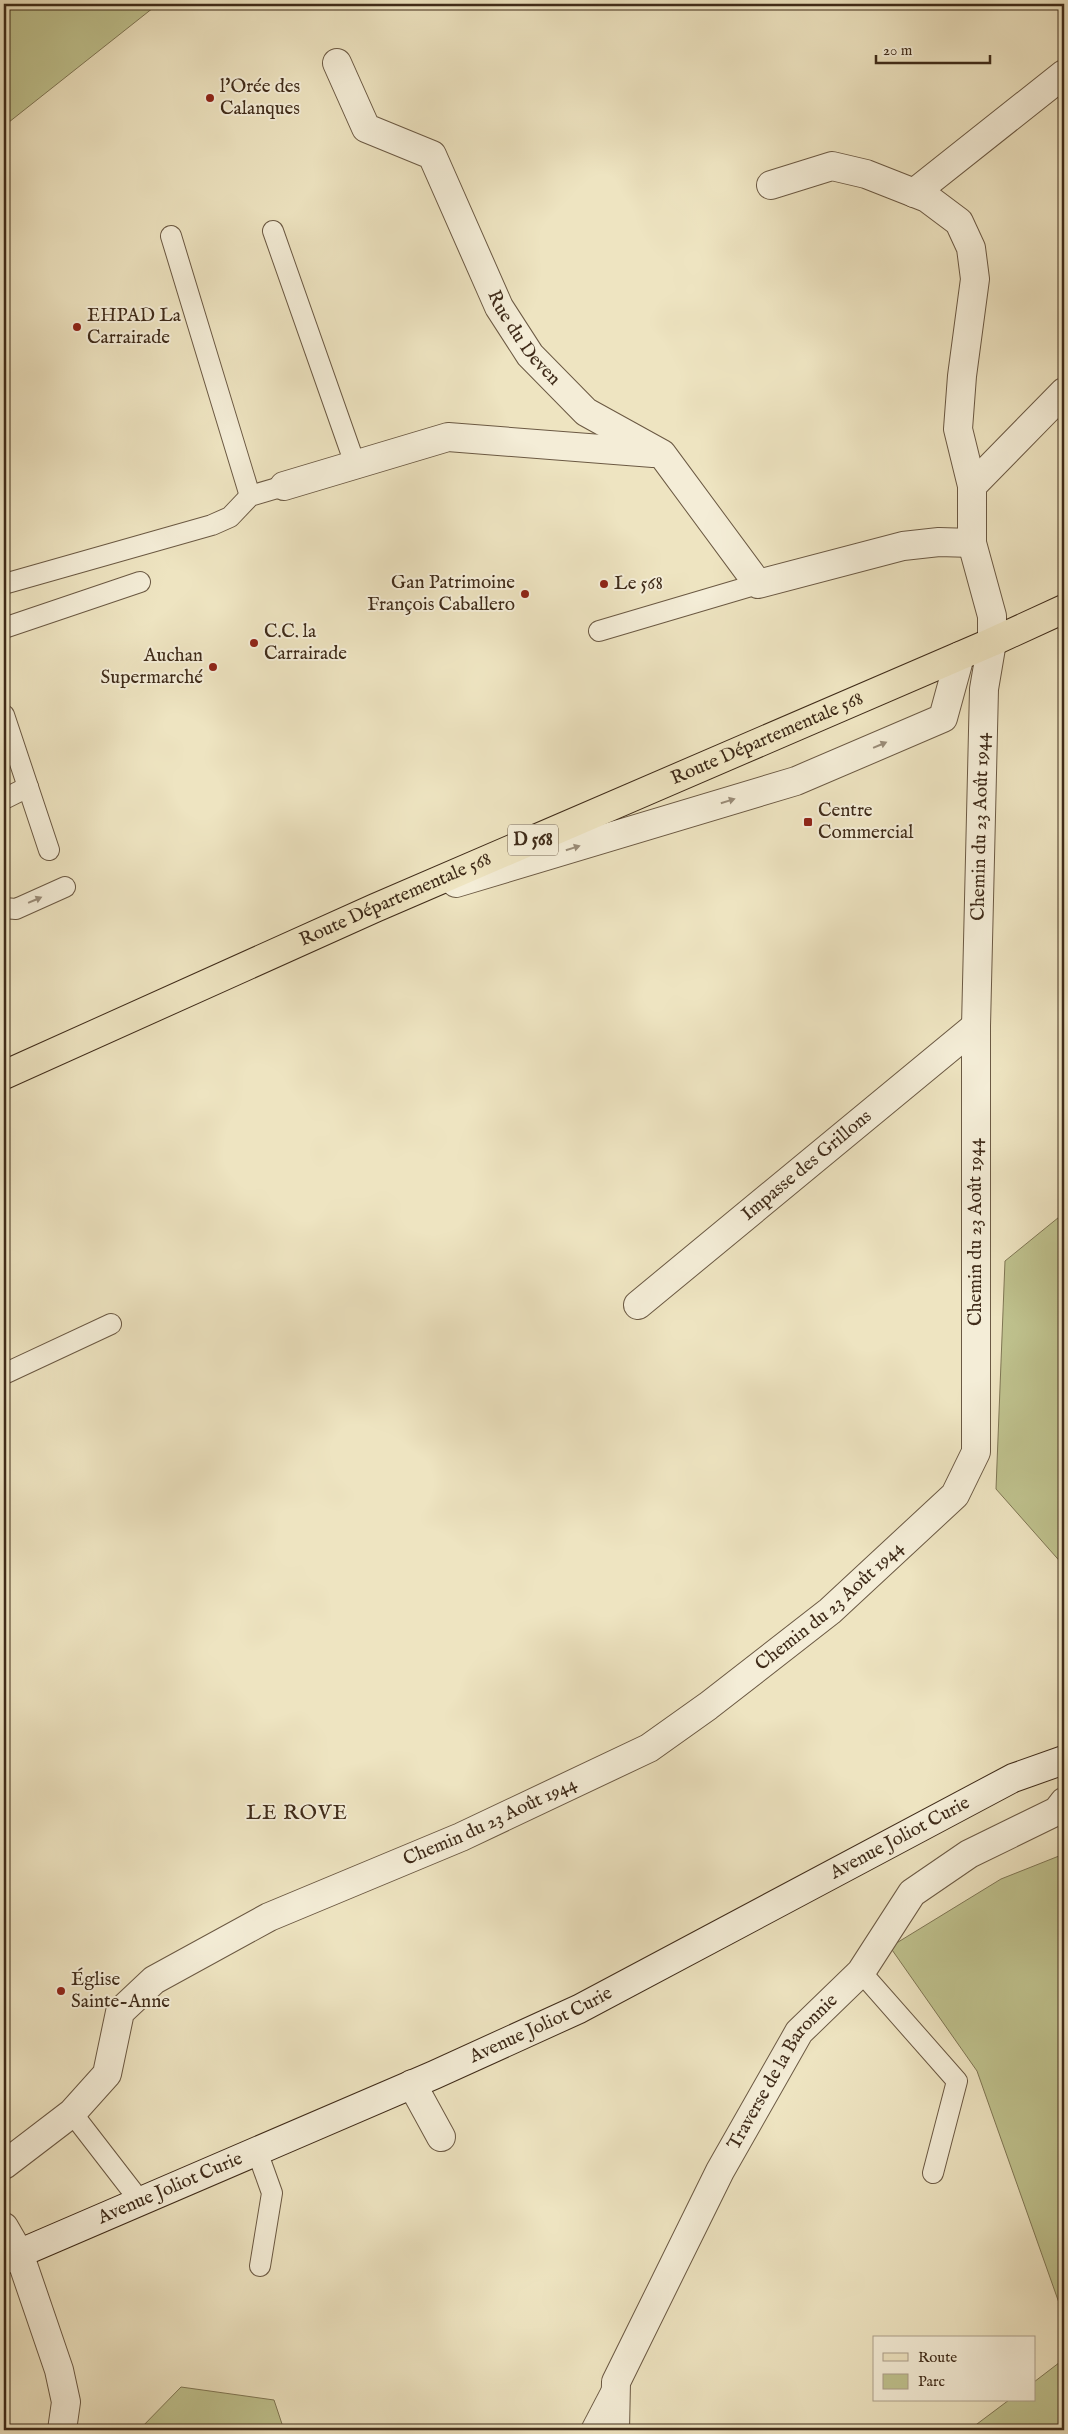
<svg xmlns="http://www.w3.org/2000/svg" width="1068" height="2434" viewBox="0 0 1068 2434" font-family="'IM FELL English',serif">
<rect width="100%" height="100%" fill="#eee4c1"/>
<filter id="stains"><feTurbulence type="fractalNoise" baseFrequency=".004" numOctaves="4"/><feColorMatrix values="0 0 0 0 .2 0 0 0 0 .09 0 0 0 0 .02 0 0 0 .5 -.17"/></filter>
<radialGradient id="worn" r=".72"><stop offset=".6" stop-color="#630" stop-opacity="0"/><stop offset="1" stop-color="#630" stop-opacity=".3"/></radialGradient>
<g fill="#bfc28e" stroke="#7f7654">
<polygon points="4,4 158,4 4,126"/>
<polygon points="1064,1213 1064,1566 996,1489 1005,1261"/>
<polygon points="1064,1854 1064,2317 977,2071 890,1947 1001,1879"/>
<polygon points="1064,2359 1064,2430 969,2430 1009,2400 1034,2400 1034,2382"/>
<polygon points="181,2387 274,2400 284,2430 139,2430"/>
</g>
<g fill="none" stroke-linecap="round" stroke-linejoin="round">
<g stroke="#6b5943" stroke-width="22">
<g id="lane">
<polyline points="273,231 355,464"/>
<polyline points="171,236 250,496"/>
<polyline points="4,584 212,525 230,517 250,496 284,486"/>
<polyline points="4,628 140,582"/>
<polyline points="599,631 758,584"/>
<polyline points="4,715 49,850"/>
<polyline points="4,799 28,787"/>
<polyline points="4,908 16,909 65,887"/>
<polyline points="4,1374 111,1324"/>
<polyline points="861,1972 957,2081 933,2173"/>
<polyline points="72,2113 140,2201"/>
<polyline points="257,2151 272,2193 260,2266"/>
<polyline points="591,2430 614,2386"/>
</g>
</g>
<g stroke="#6b5943" stroke-width="30">
<g id="street">
<path id="s1" d="M337 63 366 128 432 155 499 307 530 355 586 412 662 454 758 584 903 546 939 542 972 543"/>
<polyline points="771,185 832,166 866,174 927,198 959,222 971,248 975,279 962,376 958,429 972,486"/>
<polyline points="914,193 1064,74"/>
<polyline points="284,486 448,437 653,453"/>
<polyline points="456,883 796,781 943,718 960,656"/>
<path id="s2" d="M638 1305 976 1026"/>
<polyline points="412,2084 441,2137"/>
<path id="s3" d="M4 2165 72 2113 107 2074 120 2012 154 1980 269 1917 461 1837 649 1748 708 1706 830 1611 955 1495 976 1452V1026L984 689 992 642V616L972 543V486L1064 392"/>
<polyline points="4,2227 19,2253 59,2370 66,2402 62,2430"/>
<path id="s4" d="M615 2430 616 2382 720 2171 799 2032 861 1972 912 1893 969 1854 1057 1811 1064 1802"/>
</g>
</g>
<g stroke="#3f2b19" stroke-width="30">
<g id="secondary">
<path id="s5" d="M4 2260 434 2075 579 2009 1013 1778 1064 1760"/>
</g>
</g>
<g stroke="#3f2b19" stroke-width="30">
<g id="primary">
<path id="s6" d="M4 1075 375 908 992 642 1064 609"/>
</g>
</g>
<use href="#lane" stroke="#f4edd7" stroke-width="20"/>
<use href="#street" stroke="#f4edd7" stroke-width="28"/>
<use href="#secondary" stroke="#f4edd7" stroke-width="28"/>
<use href="#primary" stroke="#eee4c1" stroke-width="28"/>
</g>
<defs><path id="oneway-solid" d="M-6-.8H1V-3.2L6.5 0L1 3.2V.8H-6Z" transform="scale(1.25)"/></defs>
<g fill="#9a8c78">
<use href="#oneway-solid" transform="translate(880 745) rotate(-23)"/>
<use href="#oneway-solid" transform="translate(728 801) rotate(-17)"/>
<use href="#oneway-solid" transform="translate(573 848) rotate(-17)"/>
<use href="#oneway-solid" transform="translate(35 900) rotate(-23)"/>
</g>
<g fill="#8f2418" stroke="#f4edd7" stroke-width="2">
<circle cx="210" cy="98" r="5"/>
<circle cx="77" cy="327" r="5"/>
<circle cx="604" cy="584" r="5"/>
<circle cx="525" cy="594" r="5"/>
<circle cx="254" cy="643" r="5"/>
<circle cx="213" cy="667" r="5"/>
<rect x="803" y="817" width="10" height="10" rx="2.5"/>
<circle cx="61" cy="1991" r="5"/>
</g>
<g text-anchor="middle" dominant-baseline="central" stroke-width="4" stroke-linejoin="round" paint-order="stroke">
<rect fill="#f4edd7" stroke="#756552" stroke-width="1" x="508" y="824.5" width="50" height="31" rx="4"/>
<g font-size="18" font-weight="bold" fill="#3f2b19">
<text x="533" y="840">D 568</text>
</g>
<g font-size="19" fill="#3f2b19" stroke="#f4edd7" text-anchor="start">
<text x="220" y="87">l'Orée des<tspan x="220" dy="22">Calanques</tspan></text>
<text x="87" y="316">EHPAD La<tspan x="87" dy="22">Carrairade</tspan></text>
<text x="515" y="583" text-anchor="end">Gan Patrimoine<tspan x="515" dy="22">François Caballero</tspan></text>
<text x="614" y="584">Le 568</text>
<text x="264" y="632">C.C. la<tspan x="264" dy="22">Carrairade</tspan></text>
<text x="203" y="656" text-anchor="end">Auchan<tspan x="203" dy="22">Supermarché</tspan></text>
<text x="818" y="811">Centre<tspan x="818" dy="22">Commercial</tspan></text>
<text x="71" y="1980">Église<tspan x="71" dy="22">Sainte-Anne</tspan></text>
</g>
<g font-size="19" fill="#3f2b19" stroke="#f4edd7">
<text stroke="none"><textPath href="#s1" startOffset="348">Rue du Deven</textPath></text>
<text stroke="none"><textPath href="#s6" startOffset="834">Route Départementale 568</textPath></text>
<text stroke="none"><textPath href="#s3" startOffset="1866">Chemin du 23 Août 1944</textPath></text>
<text stroke="none"><textPath href="#s6" startOffset="429">Route Départementale 568</textPath></text>
<text stroke="none"><textPath href="#s2" startOffset="219">Impasse des Grillons</textPath></text>
<text transform="translate(976 1232) rotate(-90)">Chemin du 23 Août 1944</text>
<text stroke="none"><textPath href="#s3" startOffset="1025">Chemin du 23 Août 1944</textPath></text>
<text stroke="none"><textPath href="#s3" startOffset="620">Chemin du 23 Août 1944</textPath></text>
<text stroke="none"><textPath href="#s5" startOffset="991">Avenue Joliot Curie</textPath></text>
<text stroke="none"><textPath href="#s5" startOffset="586">Avenue Joliot Curie</textPath></text>
<text stroke="none"><textPath href="#s4" startOffset="401">Traverse de la Baronnie</textPath></text>
<text stroke="none"><textPath href="#s5" startOffset="181">Avenue Joliot Curie</textPath></text>
</g>
<g font-size="21" letter-spacing="1" fill="#3f2b19" stroke="#f4edd7">
<text x="297" y="1813">LE ROVE</text>
</g>
</g>
<rect width="1068" height="2434" fill="none" stroke="#eee4c1" stroke-width="20"/>
<rect x="5" y="5" width="1058" height="2424" fill="none" stroke="#3f2b19" stroke-width="2.5"/>
<rect x="10" y="10" width="1048" height="2414" fill="none" stroke="#3f2b19"/>
<rect x="873" y="2336" width="162" height="65" fill="#f4edd7" stroke="#ac9f8b"/>
<rect x="883" y="2353" width="25" height="8" fill="#eee4c1" stroke="#ac9f8b"/>
<text x="918" y="2362" font-size="15" fill="#3f2b19">Route</text>
<rect x="883" y="2374" width="25" height="15" fill="#bfc28e" stroke="#ac9f8b"/>
<text x="918" y="2386" font-size="15" fill="#3f2b19">Parc</text>
<path d="M876 55v8h114v-8" fill="none" stroke="#3f2b19" stroke-width="2.5"/>
<text x="883" y="55" font-size="15" fill="#3f2b19" stroke="#f4edd7" stroke-width="4" paint-order="stroke">20 m</text>
<rect width="100%" height="100%" filter="url(#stains)"/>
<rect width="100%" height="100%" fill="url(#worn)"/>
</svg>
